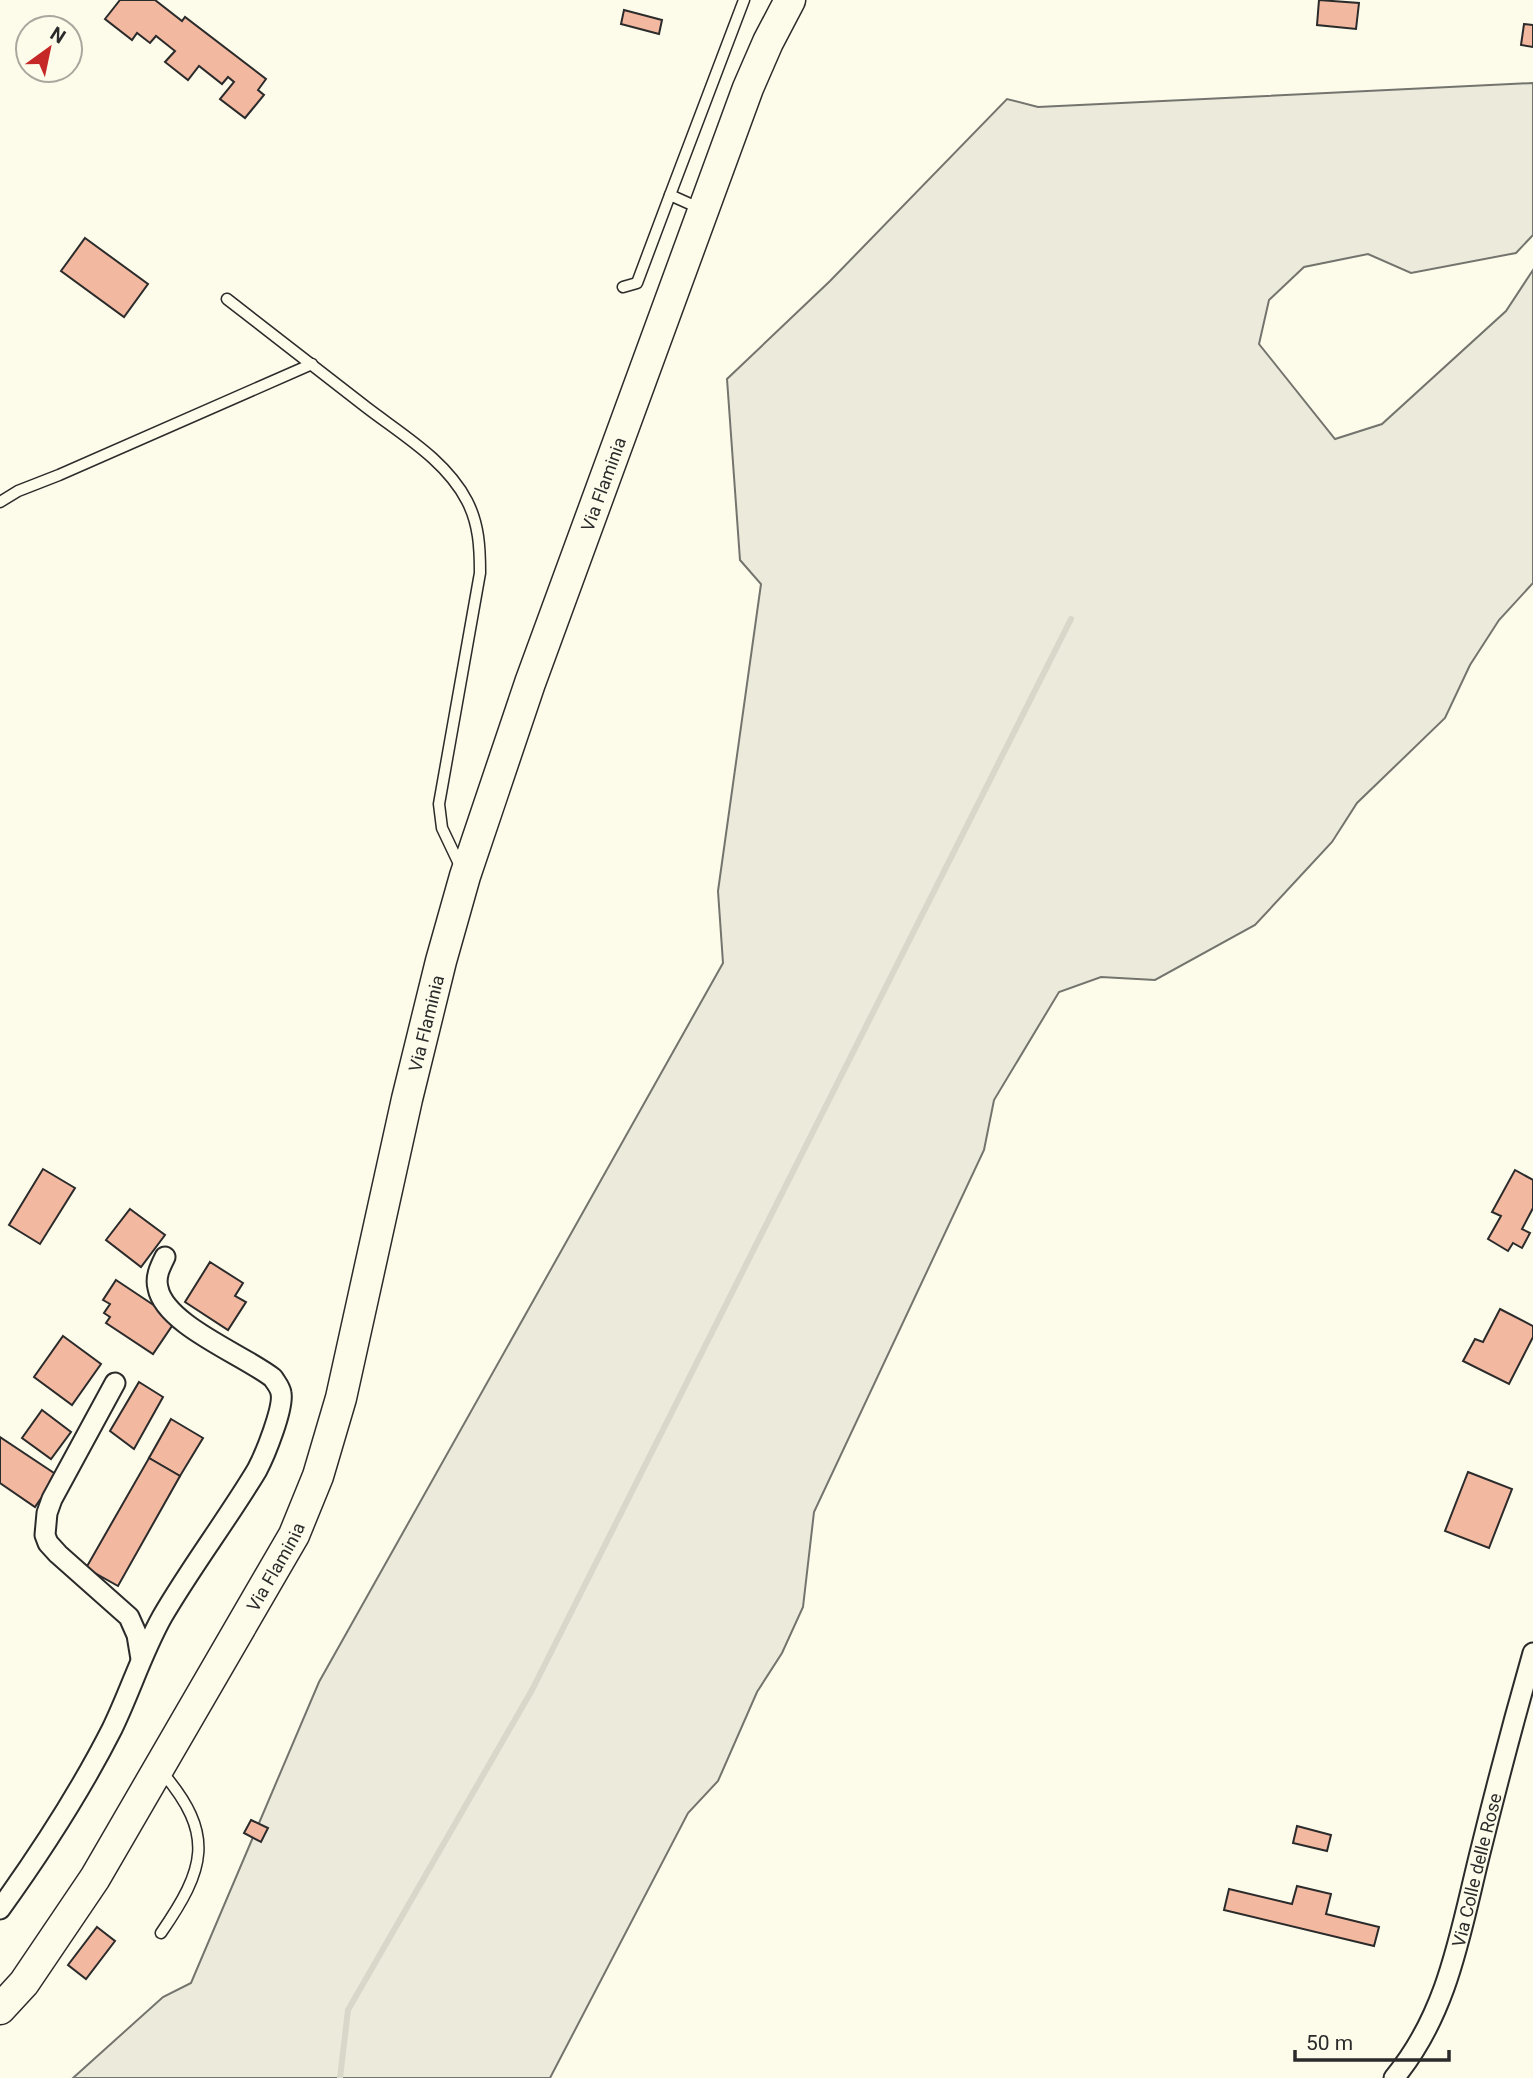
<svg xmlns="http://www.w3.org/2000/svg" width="1533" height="2078" viewBox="0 0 1533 2078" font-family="Roboto,sans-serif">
<rect width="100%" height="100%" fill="#fdfbea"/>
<polygon fill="#ecebdb" stroke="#74746e" stroke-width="2" points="1533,83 1533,235 1516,253 1411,273 1368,254 1304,267 1269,300 1259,344 1335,439 1382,424 1506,311 1533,270 1533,583 1499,620 1470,665 1445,718 1357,803 1332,842 1255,925 1155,980 1101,977 1059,992 994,1100 984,1150 814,1512 803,1607 782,1653 757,1692 718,1781 688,1813 550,2078 73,2078 163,1997 191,1983 319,1682 723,963 718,891 761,584 740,560 727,379 830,281 1007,99 1038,107"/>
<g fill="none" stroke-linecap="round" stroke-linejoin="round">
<polyline stroke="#d8d7c9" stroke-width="6" points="340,2078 348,2010 532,1690 1071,619"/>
</g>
<g fill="#f2b8a0" stroke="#2b2b2b" stroke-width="2">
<polygon points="120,0 155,0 182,21 185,17 266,79 258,90 264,95 245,118 220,99 234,82 228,77 222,84 199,66 188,80 165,62 175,51 156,36 150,43 137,33 132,40 105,19"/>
<polygon points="1319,0 1359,3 1356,29 1317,25"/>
<polygon points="624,10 662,20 659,34 621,24"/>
<polygon points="1524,24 1533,25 1533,47 1521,45"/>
<polygon points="85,238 148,284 124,317 61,271"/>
<polygon points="43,1169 75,1188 40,1244 9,1225"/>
<polygon points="1515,1170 1533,1180 1533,1208 1522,1229 1530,1233 1522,1248 1513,1243 1508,1251 1488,1239 1501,1216 1492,1212"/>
<polygon points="130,1209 165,1235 141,1267 106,1240"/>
<polygon points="210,1262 243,1283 235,1296 246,1302 228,1330 185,1302"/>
<polygon points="116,1280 176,1320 153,1354 106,1323 110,1317 104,1313 110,1304 103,1300"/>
<polygon points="1500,1309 1533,1326 1533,1337 1509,1384 1463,1361 1475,1339 1483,1342"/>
<polygon points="63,1336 101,1364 72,1405 34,1377"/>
<polygon points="139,1382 163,1397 134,1449 110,1431"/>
<polygon points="42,1410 71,1432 51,1459 22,1438"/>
<polygon points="171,1419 203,1438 180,1476 149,1458"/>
<polygon points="0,1437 57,1475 35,1507 0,1483"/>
<polygon points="149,1458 180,1476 118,1586 86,1568"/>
<polygon points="1468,1472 1512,1489 1489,1548 1445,1531"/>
<polygon points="251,1820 268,1828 261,1842 244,1833"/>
<polygon points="1297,1826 1331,1835 1327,1851 1293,1843"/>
<polygon points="1297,1886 1331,1894 1326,1914 1379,1927 1374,1946 1224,1910 1229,1889 1292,1904"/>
<polygon points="97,1927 115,1941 86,1979 68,1965"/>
</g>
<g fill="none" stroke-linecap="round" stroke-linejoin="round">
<g stroke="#2b2b2b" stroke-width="13">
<g id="service">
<polyline points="670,195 744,0"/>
<polyline points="623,287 637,283 670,195 699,208"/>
<path d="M227 299C274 335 320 371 366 407 401 434 446 460 467 501 479 524 480 548 480 573L439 804 442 828 461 868"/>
<polyline points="0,502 18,491 59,475 312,364"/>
<path d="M161 1933C205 1869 216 1835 162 1772"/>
</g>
</g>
<g stroke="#2b2b2b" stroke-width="23">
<g id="minor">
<polyline points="115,1383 52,1499 47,1513 45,1535 48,1543 58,1554 129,1617 137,1635 141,1659"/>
<path d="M0 1909C41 1852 80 1792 112 1729 130 1692 142 1653 162 1617 191 1567 227 1520 257 1470 265 1455 284 1408 281 1393 280 1387 276 1383 273 1378 244 1355 165 1325 158 1288 155 1277 160 1267 165 1257"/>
<path id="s1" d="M1394 2078C1450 2011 1461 1927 1482 1845 1498 1780 1515 1716 1533 1653"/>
</g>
</g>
<g stroke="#2b2b2b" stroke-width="33">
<g id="primary">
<path id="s2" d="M0 2009 24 1983 95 1878 294 1535 318 1476 341 1398 407 1099 441 961 465 876 530 683 748 88 768 42 790 0"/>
</g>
</g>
<use href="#service" stroke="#fdfbea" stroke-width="10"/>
<use href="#minor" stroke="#fdfbea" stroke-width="19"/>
<use href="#primary" stroke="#fdfbea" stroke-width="30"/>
</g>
<g text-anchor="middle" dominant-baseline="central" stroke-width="5" stroke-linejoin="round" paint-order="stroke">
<g font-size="18" fill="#2b2b2b" stroke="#fdfbea">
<text stroke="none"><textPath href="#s2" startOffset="1656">Via Flaminia</textPath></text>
<text stroke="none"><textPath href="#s2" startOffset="1088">Via Flaminia</textPath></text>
<text stroke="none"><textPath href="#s2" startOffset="522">Via Flaminia</textPath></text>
<text stroke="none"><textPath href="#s1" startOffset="226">Via Colle delle Rose</textPath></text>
</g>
</g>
<g transform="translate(49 49) rotate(33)"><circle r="33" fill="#fdfbea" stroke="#a9a89e" stroke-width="2"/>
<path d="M0-5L12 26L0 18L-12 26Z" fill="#c62828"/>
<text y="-10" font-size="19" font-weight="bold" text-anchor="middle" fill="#2b2b2b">N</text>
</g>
<path d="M1295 2050v10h154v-10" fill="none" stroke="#2b2b2b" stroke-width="3.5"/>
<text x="1306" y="2050" font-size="21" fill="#2b2b2b" stroke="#fdfbea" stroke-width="5" paint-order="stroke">50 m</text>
</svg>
